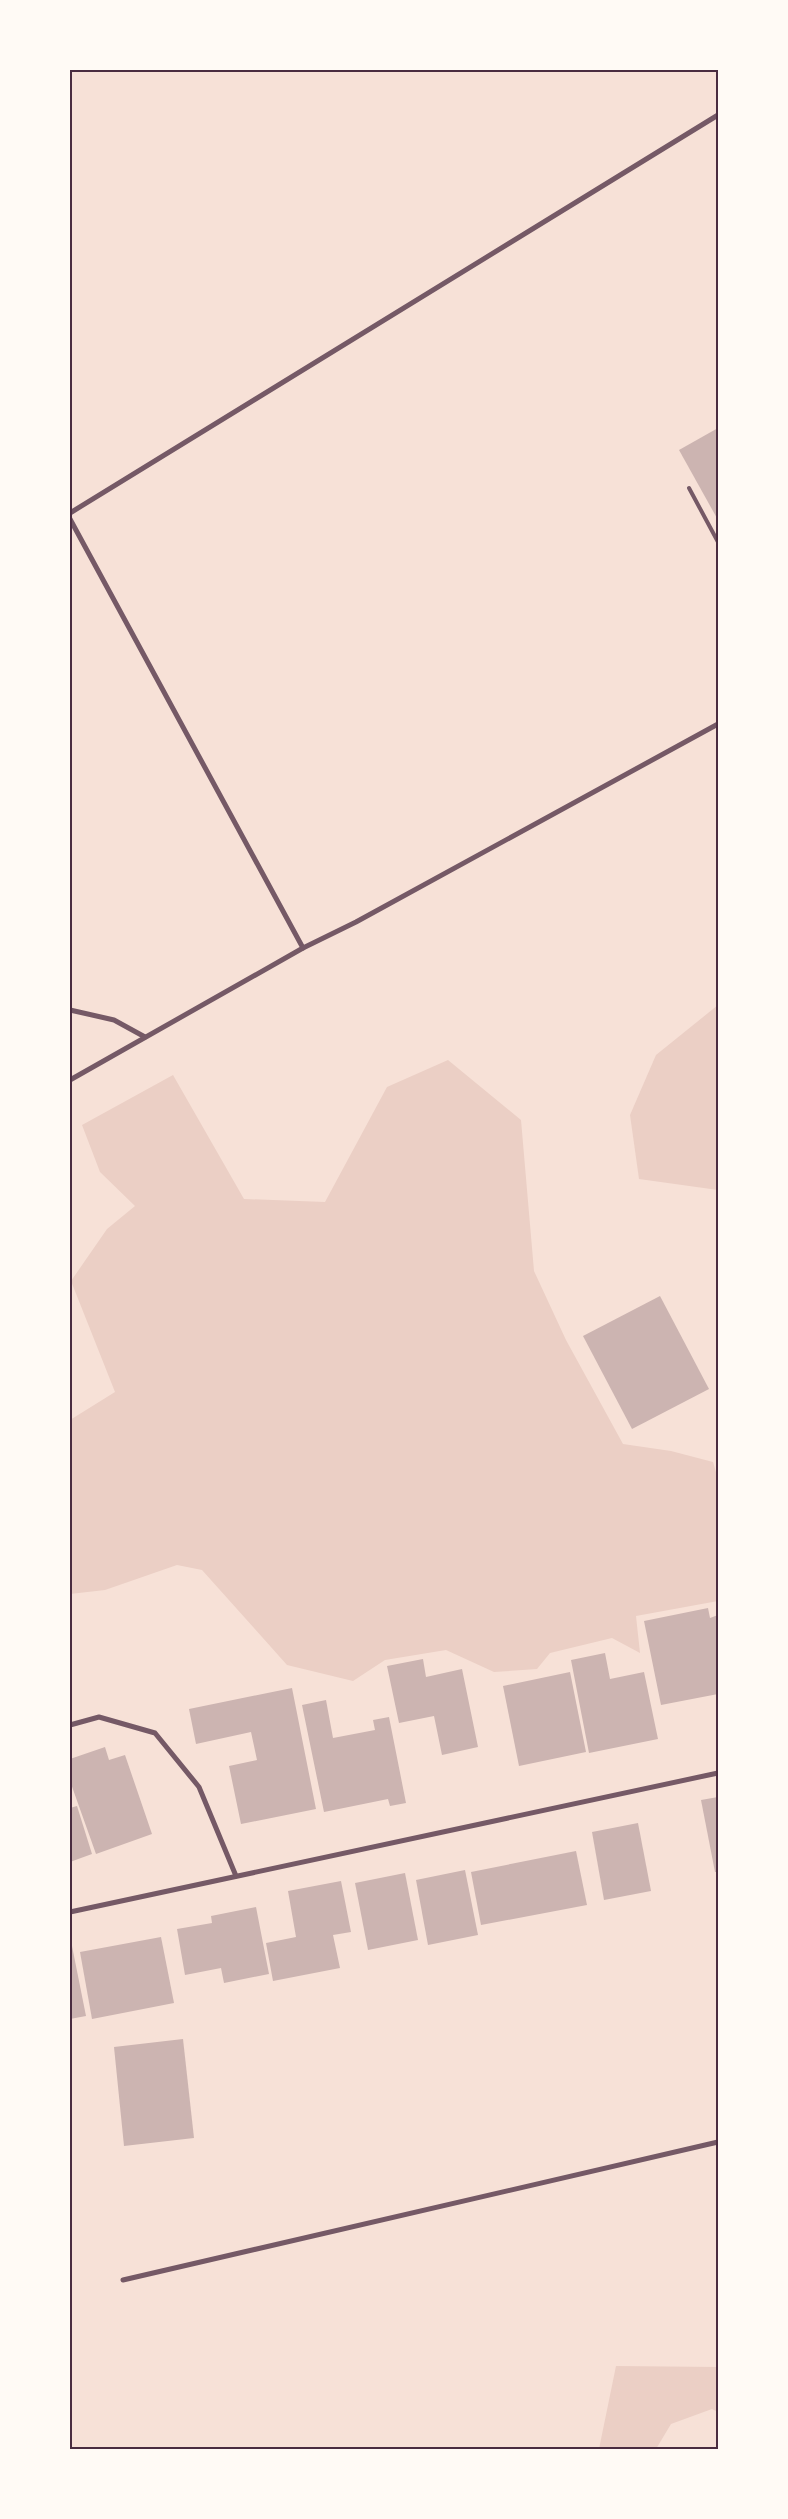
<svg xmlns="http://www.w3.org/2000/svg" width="788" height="2519" viewBox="0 0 788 2519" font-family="Helvetica,sans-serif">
<rect width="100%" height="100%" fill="#f7e1d7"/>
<g fill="#ebcfc5">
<polygon points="718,1005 718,1190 639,1179 630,1115 656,1055"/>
<polygon points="448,1060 521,1120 534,1271 566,1340 623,1444 671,1451 713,1462 718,1479 718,1601 636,1616 640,1653 612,1638 550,1653 537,1669 494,1672 446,1650 385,1660 353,1681 287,1665 202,1570 177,1565 105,1590 70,1594 70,1420 115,1392 71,1281 107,1229 135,1206 100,1172 82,1125 173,1075 244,1199 325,1202 387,1087"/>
<polygon points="616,2366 718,2367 718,2412 712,2409 671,2424 656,2449 599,2449"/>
</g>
<g fill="#ccb4b1">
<polygon points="718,428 718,520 679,450"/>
<polygon points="660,1296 709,1389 632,1429 583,1336"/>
<polygon points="708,1608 710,1618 718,1615 718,1694 661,1705 644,1621"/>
<polygon points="605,1653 610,1679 644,1672 658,1739 589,1753 571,1660"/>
<polygon points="423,1659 426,1677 462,1669 478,1747 442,1755 434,1716 399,1723 387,1666"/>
<polygon points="570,1672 586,1752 519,1766 503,1686"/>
<polygon points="292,1688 316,1809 241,1824 229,1766 257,1760 251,1732 196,1744 189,1709"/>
<polygon points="326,1700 333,1738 375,1730 373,1720 389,1717 406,1803 390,1806 388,1799 324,1812 302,1705"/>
<polygon points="105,1747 109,1760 125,1755 152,1834 96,1854 70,1781 70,1759"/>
<polygon points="718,1797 718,1872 715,1872 701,1800"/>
<polygon points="77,1806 92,1854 70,1862 70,1808"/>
<polygon points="638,1823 651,1891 604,1900 592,1832"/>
<polygon points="576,1851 587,1905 481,1925 471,1872"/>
<polygon points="465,1870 478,1935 428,1945 416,1880"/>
<polygon points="405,1873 418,1940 368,1950 355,1883"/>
<polygon points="341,1881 351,1932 333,1935 340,1968 273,1981 266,1943 296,1937 288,1891"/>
<polygon points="256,1907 269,1974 224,1983 221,1968 185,1975 177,1929 212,1923 211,1916"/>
<polygon points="70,1936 86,2016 70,2019"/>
<polygon points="161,1937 174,2003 92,2019 80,1952"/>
<polygon points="183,2039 194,2138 124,2146 114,2047"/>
</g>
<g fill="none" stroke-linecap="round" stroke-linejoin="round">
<polyline stroke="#755966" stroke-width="4" points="689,488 718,542"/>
<g stroke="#755966" stroke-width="5">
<polyline points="70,513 718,115"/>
<polyline points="70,519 303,948"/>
<polyline points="70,1010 114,1020 145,1037"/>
<polyline points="70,1080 303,948 356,922 718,724"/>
<polyline points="70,1725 99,1717 155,1733 199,1787 236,1876"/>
<polyline points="70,1912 718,1773"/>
<polyline points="123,2280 718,2142"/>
</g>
</g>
<rect width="788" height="2519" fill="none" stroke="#fffaf5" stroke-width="142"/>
<rect x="71" y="71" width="646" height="2377" fill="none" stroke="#4a2c40" stroke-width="2"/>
</svg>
